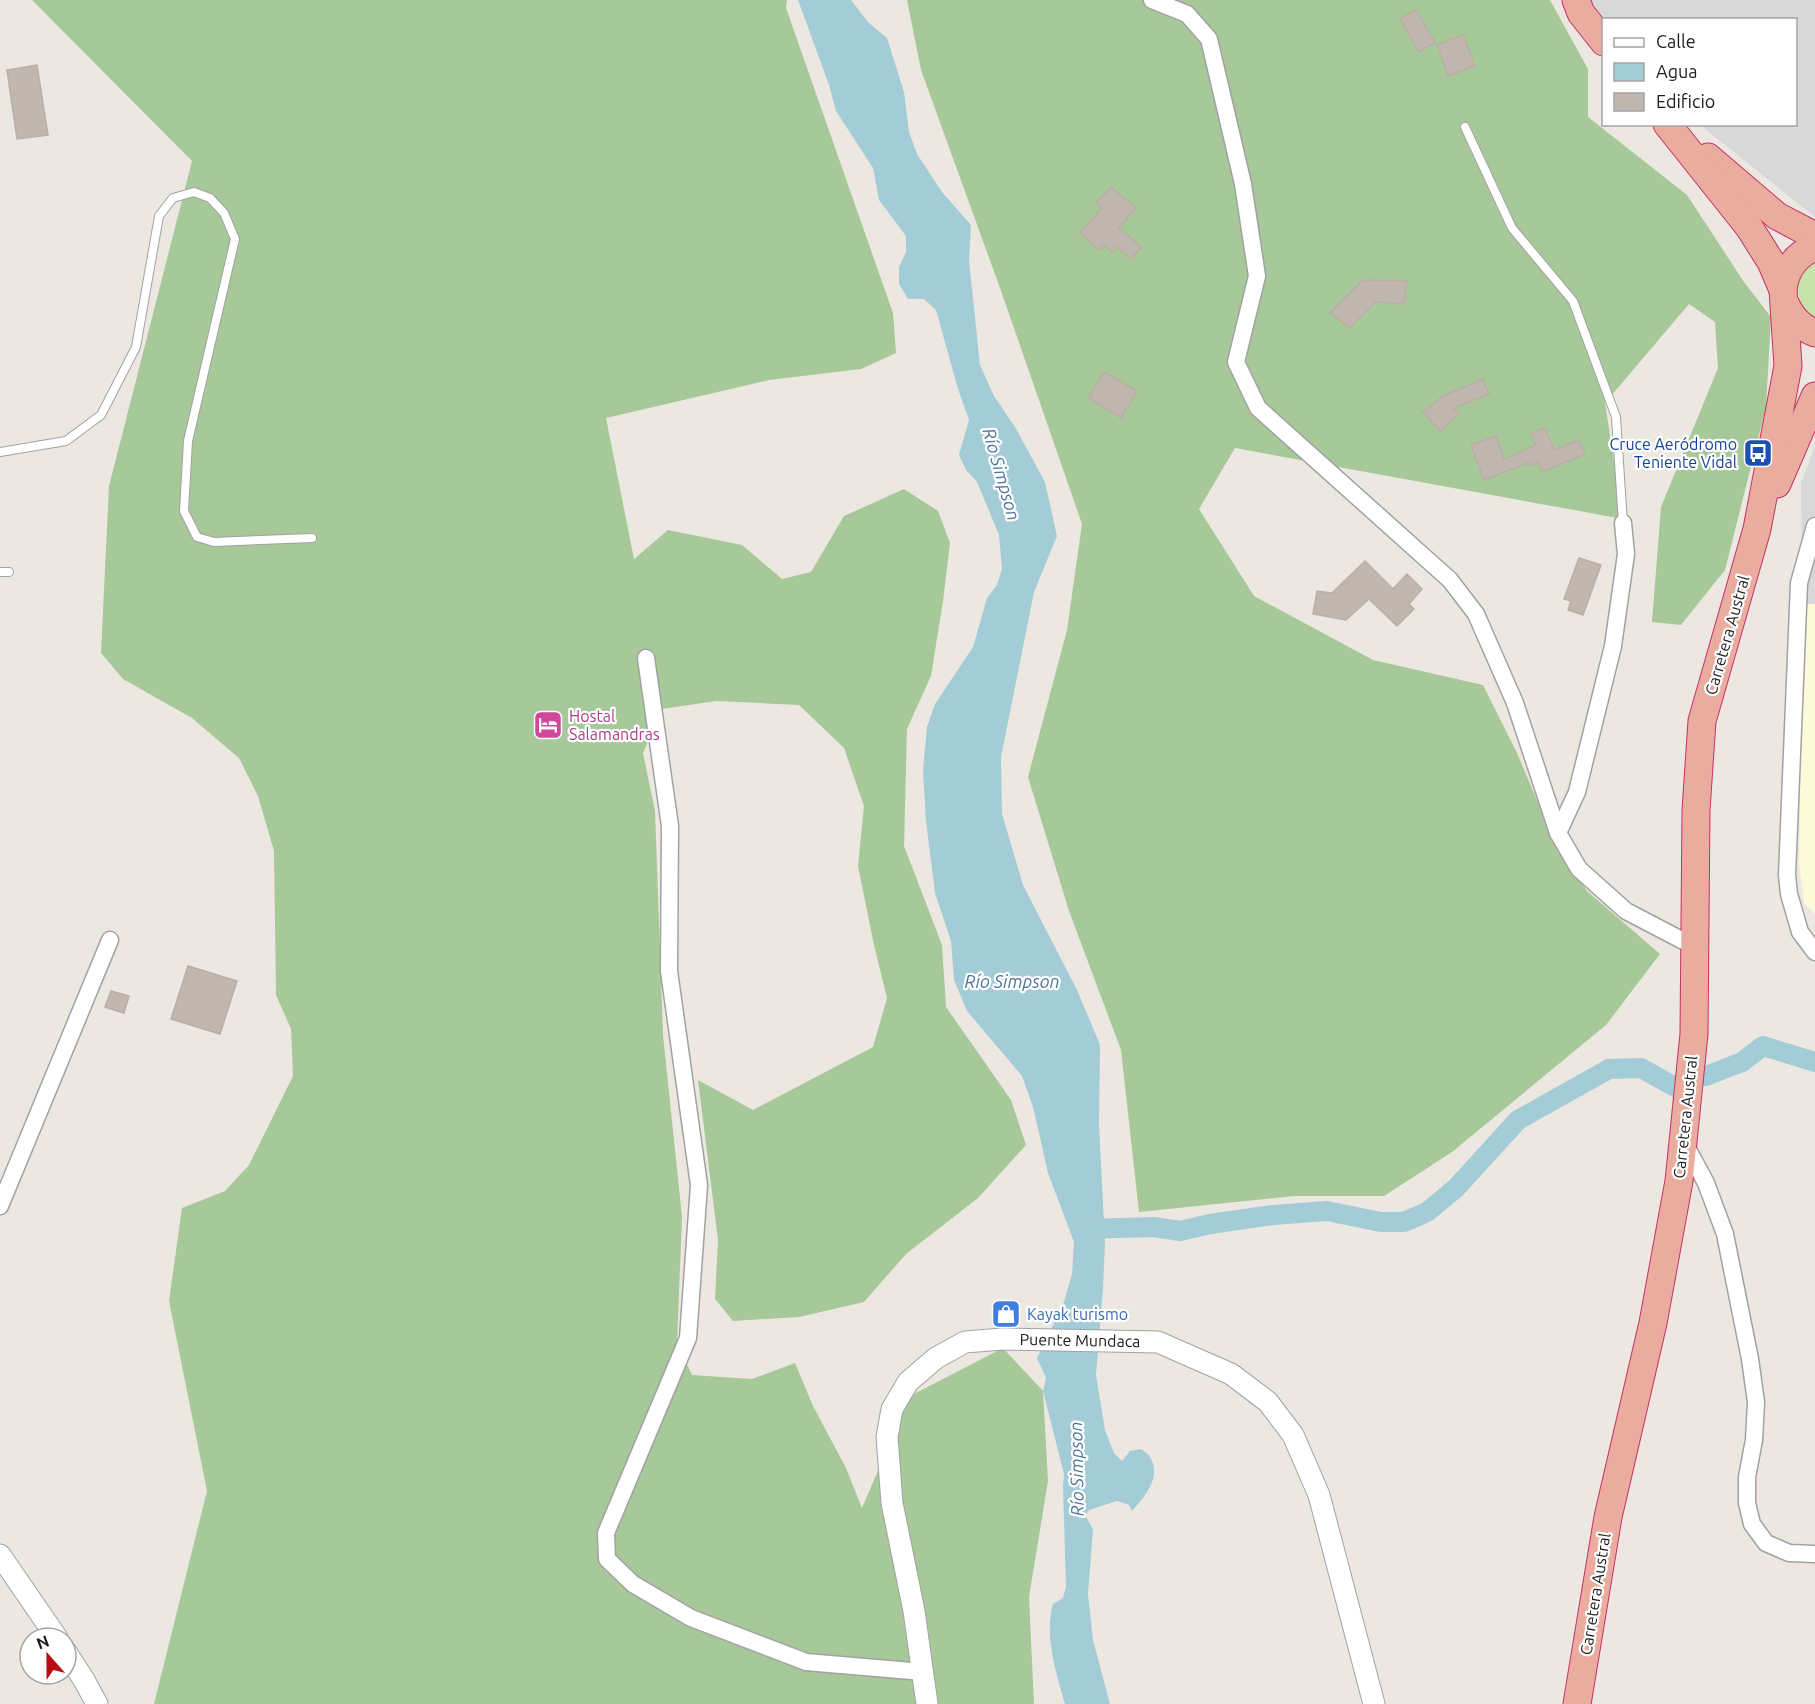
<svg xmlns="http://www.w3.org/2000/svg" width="1815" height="1704" viewBox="0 0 1815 1704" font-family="Ubuntu,sans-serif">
<rect width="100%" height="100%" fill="#ece8e1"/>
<g fill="#d9d8d8">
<polygon points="1590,0 1815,0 1815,217 1700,125 1796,124 1796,20 1605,19"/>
<polygon points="1815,446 1815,914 1804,904 1799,864 1802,604 1801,483"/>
</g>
<polygon fill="#fcfbd9" points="1802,604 1815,604 1815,914 1804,904 1799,864"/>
<path fill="#c7e3a9" d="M1815 263V318C1793 306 1792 275 1815 263Z"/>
<g fill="#a7c898">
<polygon points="32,0 787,0 786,8 893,313 896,353 861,369 769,380 606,418 634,559 668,530 742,545 782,579 811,572 844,516 904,489 938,511 950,543 943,601 931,676 907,729 904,846 942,945 946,1007 1011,1100 1026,1145 978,1198 906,1254 864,1302 799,1317 733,1321 715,1299 718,1240 698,1080 753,1110 873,1047 887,998 874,945 858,866 864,806 844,748 799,705 716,701 662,709 643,753 655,811 663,1035 682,1217 677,1344 692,1375 752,1379 795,1363 813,1406 846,1468 862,1508 910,1396 1003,1348 1043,1391 1048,1481 1029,1597 1034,1704 154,1704 207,1491 169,1301 182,1208 225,1191 249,1165 293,1076 291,1029 276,995 274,851 258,796 239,758 192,718 123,679 101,653 109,486 192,161"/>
<polygon points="907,0 1550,0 1588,69 1588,117 1687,195 1744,282 1771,317 1766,407 1725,570 1681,625 1652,622 1661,507 1718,368 1715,322 1689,304 1605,403 1623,519 1235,448 1199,509 1254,596 1373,660 1483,685 1517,753 1555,843 1587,891 1660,954 1606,1025 1452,1152 1384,1196 1294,1196 1139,1212 1121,1050 1069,911 1028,777 1067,630 1082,524 1000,288 921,70"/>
</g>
<path fill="#a4ccd7" d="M798 0H851L868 22 887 38 904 92 909 132 917 154 942 192 971 225 969 260 980 365 994 396 1015 427 1045 482 1057 536 1034 592 1001 757 1002 814 1023 885 1078 992 1100 1045 1099 1125 1105 1242 1103 1289 1096 1375 1105 1430 1114 1453 1122 1461 1130 1451 1141 1449 1149 1455C1151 1459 1154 1464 1154 1469 1156 1484 1141 1501 1132 1511L1129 1505 1117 1501 1089 1510 1085 1515 1093 1529 1088 1594 1093 1640 1110 1704H1065C1056 1672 1044 1636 1053 1604L1063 1598 1066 1587 1063 1486 1064 1474 1043 1391 1046 1378 1037 1358 1063 1305 1072 1274 1074 1242 1048 1173 1033 1107 1022 1076 967 1011 954 980 951 941 935 893 926 821 923 770 927 727 935 704 973 647 987 598 997 585 1002 569 999 535 977 482 966 470 959 455 969 420 958 389 936 310 924 299H908L899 284V267L906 252V236L879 200 873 168 836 111 829 85Z"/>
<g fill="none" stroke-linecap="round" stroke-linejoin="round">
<g stroke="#a4ccd7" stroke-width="20">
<polyline points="1706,1076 1742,1062 1763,1046 1815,1062"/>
<polyline points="1084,1229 1154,1227 1180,1231 1210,1224 1273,1215 1327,1211 1381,1222 1404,1222 1427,1212 1456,1188 1518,1120 1609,1069 1641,1068 1675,1087"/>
</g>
</g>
<g fill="#c0b7b1" stroke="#bcaea4" stroke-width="1.5">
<polygon points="1416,10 1435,43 1419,52 1400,19"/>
<polygon points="1463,35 1475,66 1448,76 1437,45"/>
<polygon points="37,65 48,135 17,139 7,70"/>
<polygon points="1111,187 1136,208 1119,228 1141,247 1131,259 1117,247 1112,252 1103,245 1099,250 1080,233 1102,208 1096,203"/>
<polygon points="1363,280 1407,281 1404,304 1376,302 1350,328 1330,313"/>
<polygon points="1104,372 1137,391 1121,418 1089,398"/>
<polygon points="1483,379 1489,394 1454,408 1459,414 1440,431 1423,412 1443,396"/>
<polygon points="1545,428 1554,450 1579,440 1585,454 1542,472 1538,462 1530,466 1528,463 1484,480 1471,445 1496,436 1504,459 1536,445 1531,433"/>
<polygon points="1579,558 1601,565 1583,615 1568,610 1571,601 1564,599"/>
<polygon points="1365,561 1393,589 1407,574 1422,589 1409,604 1414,609 1397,626 1369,599 1346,620 1313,614 1317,591 1332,593"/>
<polygon points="188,966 237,981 220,1034 171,1019"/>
<polygon points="111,991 129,996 124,1013 105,1007"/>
</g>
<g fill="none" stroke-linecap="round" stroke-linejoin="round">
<g stroke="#a2a2a2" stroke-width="10">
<g id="service">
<polyline points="1465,127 1512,228 1573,301 1616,417 1623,523"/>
<polyline points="0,452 66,441 101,415 136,347 159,216 173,198 194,192 210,198 224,213 235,239 188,441 184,511 197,537 214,542 312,538"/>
<polyline points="0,572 9,572"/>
</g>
</g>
<g stroke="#a2a2a2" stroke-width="19">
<g id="minor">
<polyline points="1152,0 1187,14 1209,39 1243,184 1257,276 1236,362 1258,408 1450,580 1476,614 1515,703 1558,833 1579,869 1626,911 1695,947"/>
<polyline points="1815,526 1799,583 1787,875 1789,894 1800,932 1815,952"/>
<polyline points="646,658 670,826 669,971 699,1185 688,1338 606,1533 607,1559 633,1584 691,1618 806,1662 923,1672"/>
<polyline points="1558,833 1577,792 1613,646 1626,554 1623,523"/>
<polyline points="1685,1144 1706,1183 1725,1234 1750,1359 1756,1402 1754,1440 1747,1477 1747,1503 1752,1524 1766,1543 1789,1553 1815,1554"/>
<polyline points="0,1206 110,940"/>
</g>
</g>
<g stroke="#a2a2a2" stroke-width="23">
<g id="tertiary">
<polyline points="0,1555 57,1638"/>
<polyline points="66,1652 84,1680 97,1704"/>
<polyline points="927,1704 914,1611 892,1503 887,1437 892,1409 908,1382 936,1358 965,1342 1003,1339 1158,1342 1231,1374 1268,1402 1293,1435 1319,1495 1374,1704"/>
</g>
</g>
<g stroke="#c73068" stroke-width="29">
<g id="trunk">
<polyline points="1576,0 1581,13 1604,42"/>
<polyline points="1708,157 1777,216 1815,236"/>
<path d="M1783 290C1785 270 1795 255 1815 247"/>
<path d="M1785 303C1792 318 1800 327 1815 333"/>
<polyline points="1777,484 1815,396"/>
<polyline points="1577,1704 1608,1517 1653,1323 1679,1181 1694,1034 1696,810 1702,721 1757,529 1788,366 1783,290 1771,262 1749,227 1667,124"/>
</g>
</g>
<use href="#service" stroke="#fff" stroke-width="8"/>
<use href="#minor" stroke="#fff" stroke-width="16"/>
<use href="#tertiary" stroke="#fff" stroke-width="21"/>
<use href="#trunk" stroke="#e9ac9e" stroke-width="27"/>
</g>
<defs>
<g id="bus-square" transform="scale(1.5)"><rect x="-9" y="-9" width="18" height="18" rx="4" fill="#1a4fb4" stroke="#fff"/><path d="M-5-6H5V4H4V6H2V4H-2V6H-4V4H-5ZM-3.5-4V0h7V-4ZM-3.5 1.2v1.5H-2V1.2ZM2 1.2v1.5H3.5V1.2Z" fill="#fff"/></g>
<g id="hotel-square" transform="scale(1.5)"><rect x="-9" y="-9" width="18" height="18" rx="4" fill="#d1479c" stroke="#fff"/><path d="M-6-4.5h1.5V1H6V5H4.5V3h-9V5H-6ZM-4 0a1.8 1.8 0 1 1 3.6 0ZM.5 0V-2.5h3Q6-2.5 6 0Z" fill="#fff"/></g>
<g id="shop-square" transform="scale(1.5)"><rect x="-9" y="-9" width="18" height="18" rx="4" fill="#3f7fe0" stroke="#fff"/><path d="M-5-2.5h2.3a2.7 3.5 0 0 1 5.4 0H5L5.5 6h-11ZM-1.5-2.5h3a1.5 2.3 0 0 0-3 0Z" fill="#fff"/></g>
</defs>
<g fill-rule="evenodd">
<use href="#bus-square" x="1758" y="453"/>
<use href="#hotel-square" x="548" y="725"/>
<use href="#shop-square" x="1006" y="1314"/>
</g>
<g text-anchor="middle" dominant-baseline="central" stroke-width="4.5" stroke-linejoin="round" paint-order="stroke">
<g font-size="16" fill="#164399" stroke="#fff" text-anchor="end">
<text x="1737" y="444">Cruce Aeródromo<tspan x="1737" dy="18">Teniente Vidal</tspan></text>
</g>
<g font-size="16" fill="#1b1b1b" stroke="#fff">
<text transform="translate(1727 635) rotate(-74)">Carretera Austral</text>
<text transform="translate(1685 1117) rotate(-84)">Carretera Austral</text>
<text transform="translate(1080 1340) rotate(1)">Puente Mundaca</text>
<text transform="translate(1595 1594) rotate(-81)">Carretera Austral</text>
</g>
<g font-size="16" fill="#b23c85" stroke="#fff" text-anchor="start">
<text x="569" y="716">Hostal<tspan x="569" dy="18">Salamandras</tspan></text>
</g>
<g font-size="16" fill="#366cbe" stroke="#fff" text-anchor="start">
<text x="1027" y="1314">Kayak turismo</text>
</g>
<g font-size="18" font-style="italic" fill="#4c769b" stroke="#fff">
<text transform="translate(1002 474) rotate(74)">Río Simpson</text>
<text x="1012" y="981">Río Simpson</text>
<text transform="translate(1076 1469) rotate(-91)">Río Simpson</text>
</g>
</g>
<rect x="1602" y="18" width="195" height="108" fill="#ffffff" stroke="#a4a4a4" stroke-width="1.5"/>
<rect x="1614" y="38" width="30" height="9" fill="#ffffff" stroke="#a4a4a4" stroke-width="1.5"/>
<text x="1656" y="48" font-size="18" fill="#1b1b1b">Calle</text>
<rect x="1614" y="63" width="30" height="18" fill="#a4ccd7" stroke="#a4a4a4" stroke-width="1.5"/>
<text x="1656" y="78" font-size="18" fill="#1b1b1b">Agua</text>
<rect x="1614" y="93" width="30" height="18" fill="#c0b7b1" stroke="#a4a4a4" stroke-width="1.5"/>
<text x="1656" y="108" font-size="18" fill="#1b1b1b">Edificio</text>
<g transform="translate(48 1656) rotate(339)"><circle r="28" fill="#ffffff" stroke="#a4a4a4" stroke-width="1.5"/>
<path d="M0-4.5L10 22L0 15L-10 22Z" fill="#b70e13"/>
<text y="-9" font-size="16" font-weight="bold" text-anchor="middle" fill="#1b1b1b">N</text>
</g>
</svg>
